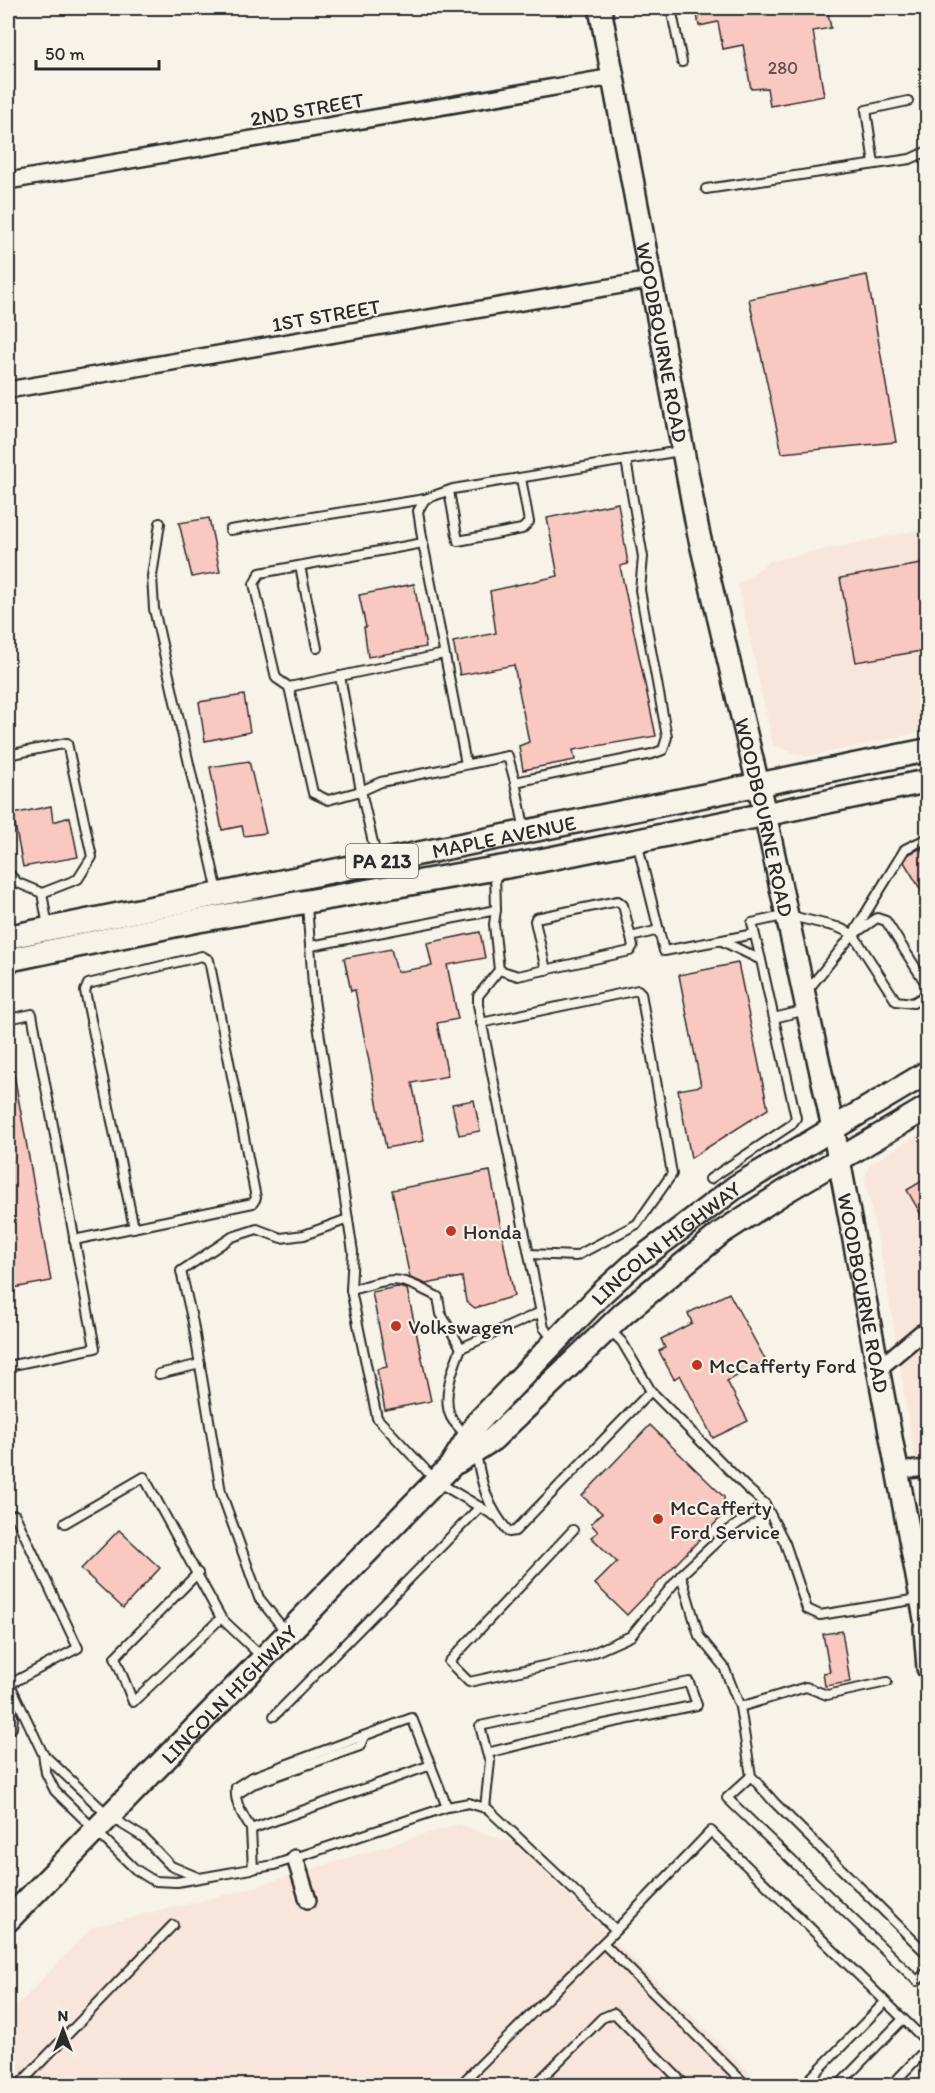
<svg xmlns="http://www.w3.org/2000/svg" width="935" height="2093" viewBox="0 0 935 2093" font-family="Itim,sans-serif">
<rect width="100%" height="100%" fill="#f7f3e8"/>
<filter id="ink" filterUnits="userSpaceOnUse"><feTurbulence type="fractalNoise" baseFrequency=".0167" numOctaves="2"/><feDisplacementMap in="SourceGraphic" scale="12" xChannelSelector="R" yChannelSelector="G"/><feConvolveMatrix kernelMatrix="1 2 1 2 8 2 1 2 1" color-interpolation-filters="sRGB"/></filter>
<g filter="url(#ink)">
<g fill="#f8e6dc">
<polygon points="927,528 927,731 806,757 773,745 738,585 770,561"/>
<polygon points="927,1129 927,1538 886,1278 865,1179 869,1165"/>
<polygon points="458,1824 514,1843 763,2085 8,2085 8,2015 92,1927 237,1892"/>
</g>
<g fill="#f9c9c1" stroke="#2b2b2b" stroke-width="1.5">
<polygon points="696,8 827,8 831,28 813,31 824,96 770,106 767,88 751,89 743,45 723,49 718,22 699,26"/>
<polygon points="867,275 896,442 782,453 749,299"/>
<polygon points="618,503 628,564 620,566 656,736 573,750 575,760 523,770 519,746 529,742 514,665 460,675 453,642 496,633 490,591 558,576 547,518"/>
<polygon points="209,518 220,572 192,577 179,523"/>
<polygon points="927,563 927,650 856,662 840,578"/>
<polygon points="414,584 426,647 368,657 364,627 366,627 359,595"/>
<polygon points="244,695 250,732 205,741 199,702"/>
<polygon points="249,761 266,833 244,836 242,826 222,830 210,767"/>
<polygon points="51,806 53,822 70,817 78,857 23,867 13,814"/>
<polygon points="921,848 927,859 927,900 904,862 909,854"/>
<polygon points="480,932 485,958 447,965 458,1019 437,1023 448,1076 412,1083 424,1141 386,1148 355,990 351,991 344,958 391,949 397,972 432,966 427,943"/>
<polygon points="738,963 768,1109 691,1158 678,1090 701,1086 679,975"/>
<polygon points="14,1074 51,1281 8,1289 8,1075"/>
<polygon points="474,1100 480,1131 459,1135 452,1104"/>
<polygon points="490,1171 514,1296 475,1308 466,1301 462,1277 426,1284 410,1278 392,1190"/>
<polygon points="927,1178 927,1225 907,1190"/>
<polygon points="397,1287 407,1289 431,1401 385,1410 377,1369 387,1367 372,1292"/>
<polygon points="729,1293 766,1361 727,1381 748,1421 713,1438 680,1375 674,1379 659,1351 665,1348 661,1339 692,1323 688,1313"/>
<polygon points="650,1425 724,1497 724,1514 627,1615 595,1584 617,1562 591,1537 598,1532 591,1524 602,1513 582,1496"/>
<polygon points="119,1530 160,1568 123,1608 81,1569"/>
<polygon points="842,1631 850,1682 825,1686 823,1673 830,1672 823,1634"/>
</g>
<g fill="none" stroke-linecap="round" stroke-linejoin="round">
<g stroke="#2b2b2b" stroke-width="12">
<g id="service">
<polyline points="671,8 682,62"/>
<polyline points="874,164 866,110 908,101"/>
<polyline points="706,189 910,159 928,151"/>
<polyline points="449,491 458,541 522,529 529,522 521,478"/>
<polyline points="160,523 152,576 154,609 218,892"/>
<polyline points="230,530 425,499"/>
<polyline points="423,543 466,764"/>
<polyline points="300,566 317,648"/>
<polyline points="340,676 361,791 377,860"/>
<polyline points="289,687 444,654"/>
<polyline points="8,755 67,743 92,857 78,879 42,893 18,883 8,873"/>
<polyline points="515,782 508,756 381,782 361,791 328,800 313,793 289,687 276,678 254,584 260,573 423,543 418,511 425,499 453,489 680,451"/>
<polyline points="525,831 515,782 652,754 663,750 667,737 640,590 643,557 626,460"/>
<polyline points="637,842 664,951 754,934"/>
<polyline points="42,893 48,927"/>
<polyline points="307,905 314,999 353,1252 351,1290 377,1418 436,1481 495,1516"/>
<polyline points="496,910 494,924 499,970 478,996 478,1005 544,1328 554,1340"/>
<polyline points="857,932 877,918 886,921 928,987"/>
<polyline points="631,937 659,930"/>
<polyline points="311,946 496,910 495,872"/>
<polyline points="761,960 752,923 787,915 837,927 853,934 896,1001 913,1003 928,994"/>
<polyline points="499,970 518,976 630,951 633,946 623,905 618,901 536,918 535,921 546,970"/>
<polyline points="807,991 853,934 905,849 928,838"/>
<polyline points="774,1018 806,1010"/>
<polyline points="8,1019 32,1014 95,1348 8,1366"/>
<polyline points="481,1023 638,990 641,993 672,1174 637,1224 576,1256 529,1254"/>
<polyline points="710,1179 791,1125 796,1118 761,960 722,941"/>
<polyline points="74,1240 253,1203 256,1198 209,960 202,956 88,984 85,991 134,1228"/>
<path d="M351 1290C397 1277 395 1275 438 1297L441 1314 461 1348"/>
<polyline points="610,1330 622,1342 651,1391 746,1487 765,1504 785,1543 807,1609 820,1615 918,1599"/>
<polyline points="159,1374 200,1364"/>
<path d="M465 1434C461 1429 452 1422 450 1415 442 1395 454 1366 461 1348L541 1312"/>
<path d="M476 1452C481 1484 488 1508 509 1532L515 1531 651 1391"/>
<polyline points="765,1504 729,1530 681,1575 699,1636 724,1667 740,1707 751,1776 774,1802 928,1955"/>
<polyline points="8,1517 15,1515 78,1648 8,1685"/>
<polyline points="65,1523 144,1477 221,1618 262,1657"/>
<polyline points="573,1530 449,1662 469,1682 584,1657 631,1636 681,1575"/>
<polyline points="198,1573 115,1657 133,1702 221,1618"/>
<polyline points="286,1632 259,1598 221,1492 193,1323 181,1271 232,1237 257,1229 281,1238 304,1235 348,1219"/>
<polyline points="8,1680 43,1754 46,1773 55,1791 135,1869 154,1881 177,1882 274,1865 447,1807 469,1803 488,1809 616,1930 711,1831 928,2043"/>
<polyline points="740,1707 806,1687 827,1695 887,1682"/>
<polyline points="8,1716 13,1717 12,1728 8,1730"/>
<polyline points="274,1716 480,1507"/>
<polyline points="44,1755 109,1816 143,1837 171,1866 197,1877"/>
<path d="M431 1765 251 1829C243 1815 234 1804 236 1787L250 1778 412 1718 447 1807"/>
<polyline points="751,1776 727,1798 917,1981 928,1971"/>
<polyline points="236,1795 253,1784 360,1746 364,1736"/>
<polyline points="485,1808 490,1761 487,1753 595,1726 697,1705 689,1682 503,1721 480,1726 487,1753"/>
<polyline points="251,1829 253,1869"/>
<polyline points="603,1943 747,2086"/>
<polyline points="18,2086 173,1925"/>
<polyline points="459,2086 616,1930"/>
<polyline points="538,2086 539,2081 602,2018 614,2013 686,2086"/>
<polyline points="803,2086 885,2002"/>
<polyline points="838,2086 903,2019"/>
<polyline points="891,2086 928,2047"/>
</g>
</g>
<g stroke="#2b2b2b" stroke-width="20">
<g id="minor">
<polyline points="8,181 613,77"/>
<polyline points="8,390 651,280"/>
<polyline points="877,1370 921,1333"/>
<polyline points="896,1471 928,1468"/>
<polyline points="295,1858 308,1900"/>
</g>
</g>
<g stroke="#2b2b2b" stroke-width="26">
<g id="secondary">
<path id="s1" d="M600 8 698 531 765 814 833 1128 928 1635"/>
<polyline points="925,1628 928,1668"/>
</g>
</g>
<g stroke="#2b2b2b" stroke-width="27">
<g id="primary">
<path id="s2" d="M8 937 928 750"/>
<polyline points="8,960 196,921 538,861 928,781"/>
<polyline points="457,1462 493,1439 623,1314 721,1233 786,1191 928,1107"/>
<path id="s3" d="M8 1920 450 1467 477 1423 603 1292 635 1263 737 1186 928 1072"/>
</g>
</g>
<use href="#service" stroke="#f7f3e8" stroke-width="8"/>
<use href="#minor" stroke="#f7f3e8" stroke-width="15"/>
<use href="#secondary" stroke="#f7f3e8" stroke-width="21"/>
<use href="#primary" stroke="#f7f3e8" stroke-width="22"/>
</g>
</g>
<g fill="#c8321e" stroke="#f7f3e8" stroke-width="2">
<circle cx="451" cy="1231" r="6"/>
<circle cx="396" cy="1326" r="6"/>
<circle cx="697" cy="1365" r="6"/>
<circle cx="658" cy="1519" r="6"/>
</g>
<g text-anchor="middle" dominant-baseline="central" stroke-width="4.5" stroke-linejoin="round" paint-order="stroke">
<g font-size="18" fill="#5e5250">
<text x="783" y="68">280</text>
</g>
<rect fill="#f7f3e8" stroke="#686764" stroke-width="1.5" x="346" y="844" width="72" height="34" rx="4.5"/>
<g font-size="20" font-weight="bold" fill="#2b2b2b">
<text x="382" y="861">PA 213</text>
</g>
<g font-size="21" fill="#2b2b2b" stroke="#f7f3e8">
<text transform="translate(307 109) rotate(-10)">2ND STREET</text>
<text transform="translate(326 315) rotate(-10)">1ST STREET</text>
<text stroke="none"><textPath href="#s1" startOffset="340">WOODBOURNE ROAD</textPath></text>
<text stroke="none"><textPath href="#s1" startOffset="826">WOODBOURNE ROAD</textPath></text>
<text stroke="none"><textPath href="#s2" startOffset="506">MAPLE AVENUE</textPath></text>
<text stroke="none"><textPath href="#s3" startOffset="946">LINCOLN HIGHWAY</textPath></text>
<text stroke="none"><textPath href="#s1" startOffset="1312">WOODBOURNE ROAD</textPath></text>
<text stroke="none"><textPath href="#s3" startOffset="316">LINCOLN HIGHWAY</textPath></text>
</g>
<g font-size="21" fill="#2b2b2b" stroke="#f7f3e8" text-anchor="start">
<text x="463" y="1231">Honda</text>
<text x="408" y="1326">Volkswagen</text>
<text x="709" y="1365">McCafferty Ford</text>
<text x="670" y="1507">McCafferty<tspan x="670" dy="24">Ford Service</tspan></text>
</g>
</g>
<rect width="935" height="2093" fill="none" stroke="#f7f3e8" stroke-width="30"/>
<rect x="15" y="15" width="905" height="2063" fill="none" stroke="#2b2b2b" stroke-width="2" filter="url(#ink)"/>
<g transform="translate(63 2030)" stroke="#f7f3e8" stroke-width="4.5" paint-order="stroke">
<path d="M0-4.5L10 22L0 15L-10 22Z" fill="#2b2b2b"/>
<text y="-9" font-size="16" font-weight="bold" text-anchor="middle" fill="#2b2b2b">N</text>
</g>
<path d="M36 60v9h123v-9" fill="none" stroke="#2b2b2b" stroke-width="3"/>
<text x="45" y="60" font-size="18" fill="#2b2b2b" stroke="#f7f3e8" stroke-width="4.5" paint-order="stroke">50 m</text>
</svg>
